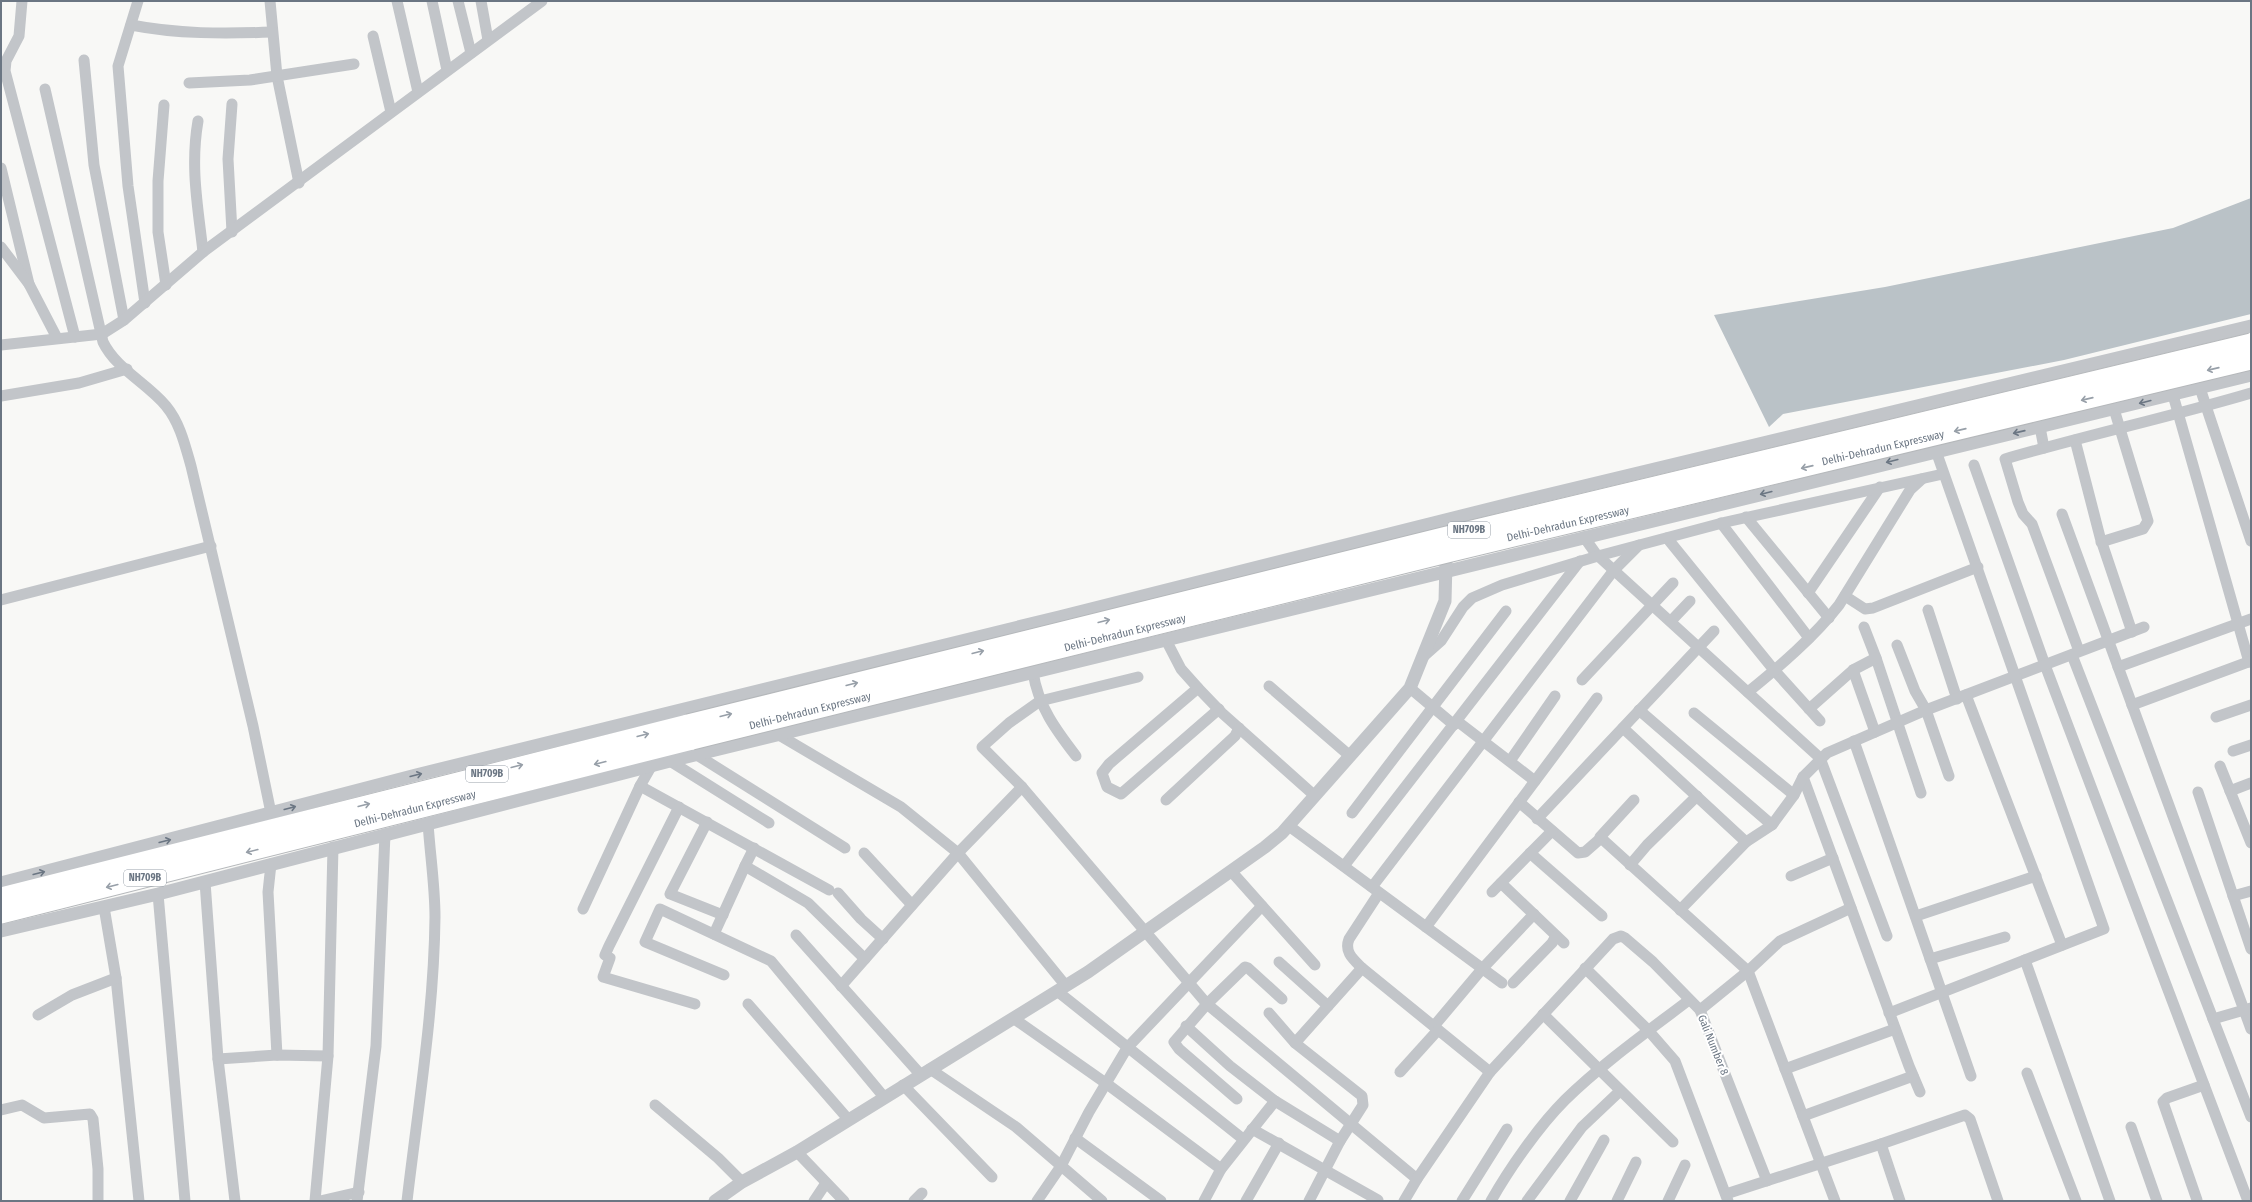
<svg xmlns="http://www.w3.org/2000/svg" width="2252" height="1202" viewBox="0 0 2252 1202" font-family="'Fira Sans Condensed',sans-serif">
<rect width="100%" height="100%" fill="#f8f8f6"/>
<polygon fill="#bac2c7" points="2251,198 2251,314 2064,360 1783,414 1769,427 1714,315 1885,287 2173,228"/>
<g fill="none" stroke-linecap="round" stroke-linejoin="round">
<g stroke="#b5b8bb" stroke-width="21">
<g id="motorway">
<polyline points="1,897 688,724"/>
<polyline points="1,914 692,740"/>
</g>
</g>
<g stroke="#c2c5c9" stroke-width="11">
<polyline points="22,1 19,36 6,61 5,71 75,337"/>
<polyline points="138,1 118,66 128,186 145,303"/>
<polyline points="270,1 277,76 299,183"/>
<polyline points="397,1 418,92"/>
<polyline points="432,1 447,70"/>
<polyline points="458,1 471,53"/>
<polyline points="481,1 488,40"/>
<path d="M131 25C177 34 224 34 272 32"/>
<polyline points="373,36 391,112"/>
<polyline points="84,60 94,165 124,320"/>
<polyline points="189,83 250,80 354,64"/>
<path d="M45 89 103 342C116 369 147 383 166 406 180 423 185 445 191 466L253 726 271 813"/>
<polyline points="232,104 228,159 232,232"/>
<polyline points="164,105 158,181 158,232 166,285"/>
<path d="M198 121C190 167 198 207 203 252"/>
<polyline points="1,168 29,284"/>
<polyline points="1,247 29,284 57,338"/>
<polyline points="1,345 102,334 124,320 203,252 542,1"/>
<polyline points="2200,388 2251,541"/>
<polyline points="2173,395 2249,662"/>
<polyline points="1,396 79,383 127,369"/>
<polyline points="2040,427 2044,448"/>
<polyline points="2075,440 2100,537 2132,632"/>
<polyline points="1974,465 2045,665 2248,1201"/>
<polyline points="2062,514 2251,1029"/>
<polyline points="1746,517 1829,618"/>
<polyline points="1721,523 1809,638"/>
<polyline points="1584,537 1596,554 1820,758 1887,936"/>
<polyline points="1667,538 1774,670 1820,721"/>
<polyline points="2101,542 2143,529 2148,521 2114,409"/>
<polyline points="1808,593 1880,487"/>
<polyline points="1845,596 1865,609 1873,608 1978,567"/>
<polyline points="1,600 211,546"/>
<polyline points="1928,610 1957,699"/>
<polyline points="1671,621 1690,601"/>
<polyline points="1864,627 1876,658 1921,793"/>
<polyline points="1166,640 1181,669 1198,688 1222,713 1315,796"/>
<polyline points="1897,645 1915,691 1926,710 1949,776"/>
<path d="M2079 651 2032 524 2023 514 2018 502 2005 459C2087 435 2170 417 2251 393"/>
<polyline points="2072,655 2251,1117"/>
<polyline points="1423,657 1441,641 1463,607 1472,598 1502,585 1598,556 1726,522 1943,474"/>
<polyline points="2118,667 2251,619"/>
<polyline points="1853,670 1875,732"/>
<path d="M1033 672C1038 706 1056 730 1076 756"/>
<polyline points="1138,677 1040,701 1009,723 982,747 1022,787 1207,1004 1417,1179"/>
<polyline points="1582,680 1673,583"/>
<polyline points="1269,686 1350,756"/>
<polyline points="1198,688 1109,764 1102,773 1107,787 1121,794 1219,709"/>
<polyline points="1410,688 1454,725"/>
<path d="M1748 692C1780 666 1814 637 1839 605L1910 490 1922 479"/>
<polyline points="1966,695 2062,945"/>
<polyline points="2132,705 2251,661"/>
<polyline points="1809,709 1853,670 1876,658"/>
<polyline points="1639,710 1772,825"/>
<polyline points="1694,713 1794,795"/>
<polyline points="2216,717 2251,705"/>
<polyline points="1457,721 1535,781"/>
<polyline points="1623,728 1746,842"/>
<polyline points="779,735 901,807 958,853 1066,986"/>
<polyline points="1854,741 1971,1076"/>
<polyline points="2233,751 2251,745"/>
<polyline points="697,755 845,848"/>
<polyline points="670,761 769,823"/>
<polyline points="1510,761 1555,696"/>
<polyline points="2220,766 2251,843"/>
<polyline points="1803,777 1909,1066 1920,1092"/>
<polyline points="640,786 829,890"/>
<polyline points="2230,791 2251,783"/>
<polyline points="2198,792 2251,949"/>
<polyline points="1166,800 1235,736 1239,728"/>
<polyline points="1519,802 1578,853 1585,852 1601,838 1748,971 1835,1201"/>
<polyline points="679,807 609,946 605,955 610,958 603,977 695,1004"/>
<polyline points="1352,813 1506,611"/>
<polyline points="1537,819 1714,631"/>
<polyline points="707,822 670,894 723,915"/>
<polyline points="1289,826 1502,983"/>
<polyline points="1600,837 1634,800"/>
<polyline points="754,848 745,866 808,903 865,959"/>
<polyline points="864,853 912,905"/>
<polyline points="1530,853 1602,916"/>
<polyline points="271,864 268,892 277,1055"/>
<polyline points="1630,865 1647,845 1697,796"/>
<polyline points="1344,866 1580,561"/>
<polyline points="1231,871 1315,965"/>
<polyline points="1791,876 1833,858"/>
<polyline points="205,882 218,1059 235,1201"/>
<polyline points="1501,883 1564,943"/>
<polyline points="1372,887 1614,570 1639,545"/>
<polyline points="1492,892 1552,831"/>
<polyline points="838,893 861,919 883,939"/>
<path d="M1379 893 1349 939C1344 952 1353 959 1362 968L1490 1072"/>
<polyline points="158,894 185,1201"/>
<polyline points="2233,896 2251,891"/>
<polyline points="104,907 116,978 139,1201"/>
<polyline points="583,909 640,786 652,765"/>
<polyline points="1680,910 1746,842 1772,825 1794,795 1803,777 1827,753 1926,710 2144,627"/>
<polyline points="1916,916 2036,876"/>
<polyline points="1426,927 1597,698"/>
<polyline points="714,934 745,866"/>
<polyline points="796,935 920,1074"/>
<polyline points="1930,959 2005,937"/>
<polyline points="2025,960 2110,1201"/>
<polyline points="1279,962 1328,1006"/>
<polyline points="1585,968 1648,1030 1675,1061 1728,1201"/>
<polyline points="724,975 645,942 660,909 771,961 884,1097"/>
<polyline points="1513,983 1552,943 1556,936"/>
<polyline points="841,986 958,853 1022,787"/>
<polyline points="1057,991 1243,1139"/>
<polyline points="748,1004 848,1119"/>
<polyline points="1700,1010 1748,971 1780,941 1851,908"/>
<polyline points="1269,1013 1295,1043 1362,1096 1363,1105 1340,1141 1309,1201"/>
<polyline points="1889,1013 2104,929 1936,451"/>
<polyline points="1543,1014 1673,1142"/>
<polyline points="38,1015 72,995 116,978"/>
<polyline points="1013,1018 1107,1084 1221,1169"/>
<polyline points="2213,1019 2251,1008"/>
<polyline points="1186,1026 1230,1066 1275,1101 1340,1141"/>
<polyline points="1434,1026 1482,969 1534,914"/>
<polyline points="1295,1043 1362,968"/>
<polyline points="218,1059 277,1055 328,1056"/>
<polyline points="930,1069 1016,1127 1102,1201"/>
<polyline points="1785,1069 1895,1029"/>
<polyline points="1400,1072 1438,1030"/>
<polyline points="2027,1073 2076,1201"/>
<polyline points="903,1085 992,1177"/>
<polyline points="1237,1099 1179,1049 1174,1042 1207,1004 1245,967 1248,968 1282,999"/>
<polyline points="655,1105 718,1158 742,1182"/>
<polyline points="1,1110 22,1105 44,1118 90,1114 93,1119 98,1169 98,1201"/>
<polyline points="1803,1116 1913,1076"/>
<polyline points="2131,1127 2157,1201"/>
<polyline points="1252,1129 1378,1200"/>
<polyline points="1075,1138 1161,1201"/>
<polyline points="797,1152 844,1201"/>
<polyline points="1726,1194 1881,1144"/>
<polyline points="2197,1200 2163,1102 2167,1098 2204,1085"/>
<polyline points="315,1201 328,1056 333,847"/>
<polyline points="320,1201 359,1192"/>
<polyline points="357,1201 376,1046 385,834"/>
<path d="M407 1201C418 1107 434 1012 435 917 435 886 430 854 428 823"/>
<polyline points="814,1201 826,1183"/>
<polyline points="914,1201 922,1193"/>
<polyline points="1037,1201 1061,1166 1089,1112 1127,1048 1262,906"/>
<polyline points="1204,1201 1221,1169 1275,1101"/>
<polyline points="1246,1201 1279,1143"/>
<polyline points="1404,1201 1417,1179 1490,1072 1613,939 1621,936 1625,938 1653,962 1700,1010 1767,1181"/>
<polyline points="1462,1201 1507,1129"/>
<path d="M1491 1201C1509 1169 1539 1126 1565 1100 1603 1063 1647 1032 1689 1000"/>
<polyline points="1527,1201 1582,1127 1620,1091"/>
<polyline points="1570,1201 1604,1140"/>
<polyline points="1617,1201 1636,1162"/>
<polyline points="1668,1201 1685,1165"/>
<polyline points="1900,1201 1881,1144 1965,1115 1970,1119 1998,1201"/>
</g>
<g stroke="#c2c5c9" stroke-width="13">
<polyline points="1,883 416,775 1059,617 1509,504 2251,326"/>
<polyline points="1,931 158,894 670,761 2251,375"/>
<polyline points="715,1201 742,1182 797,1152 1088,972 1265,847 1282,833 1410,688 1445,601 1446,562"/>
</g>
<use href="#motorway" stroke="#fff" stroke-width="19"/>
<g stroke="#b5b8bb" stroke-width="21" stroke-linecap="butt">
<g id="motorway-bridge">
<polyline points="688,724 1443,537 2251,343"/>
<polyline points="692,740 1447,553 2251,360"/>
</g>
</g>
<use href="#motorway-bridge" stroke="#fff" stroke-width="19"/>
</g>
<defs><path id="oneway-shaft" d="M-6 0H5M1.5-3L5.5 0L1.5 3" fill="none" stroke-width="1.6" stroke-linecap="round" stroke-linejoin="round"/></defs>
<g stroke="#979fa8">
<use href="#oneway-shaft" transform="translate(2213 369) rotate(167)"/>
<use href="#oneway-shaft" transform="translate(2087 399) rotate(167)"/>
<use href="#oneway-shaft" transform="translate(1960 430) rotate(167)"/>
<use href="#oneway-shaft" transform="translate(1807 467) rotate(167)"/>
<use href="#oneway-shaft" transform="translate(1104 621) rotate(-14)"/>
<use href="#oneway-shaft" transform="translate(978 652) rotate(-14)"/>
<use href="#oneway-shaft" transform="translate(852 684) rotate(-14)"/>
<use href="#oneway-shaft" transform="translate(726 715) rotate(-14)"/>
<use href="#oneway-shaft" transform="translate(643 735) rotate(-14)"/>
<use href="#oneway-shaft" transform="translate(600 763) rotate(166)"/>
<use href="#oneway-shaft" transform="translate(517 766) rotate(-14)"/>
<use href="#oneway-shaft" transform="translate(364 805) rotate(-14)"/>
<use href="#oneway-shaft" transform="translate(252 851) rotate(166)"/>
<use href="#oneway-shaft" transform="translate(112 886) rotate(166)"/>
</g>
<g stroke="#6b7683">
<use href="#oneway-shaft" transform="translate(2145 402) rotate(166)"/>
<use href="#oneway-shaft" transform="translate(2019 432) rotate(167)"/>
<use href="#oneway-shaft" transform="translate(1892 461) rotate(166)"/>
<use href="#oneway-shaft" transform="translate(1766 493) rotate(166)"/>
<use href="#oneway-shaft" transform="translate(416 775) rotate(-14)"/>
<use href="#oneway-shaft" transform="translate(290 808) rotate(-15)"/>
<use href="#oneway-shaft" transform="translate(165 841) rotate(-14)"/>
<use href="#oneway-shaft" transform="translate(39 873) rotate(-14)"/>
</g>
<g text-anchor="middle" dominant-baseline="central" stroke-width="4" stroke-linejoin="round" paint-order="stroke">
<g fill="#fff" stroke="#979fa8" stroke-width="1">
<rect x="1448" y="522" width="42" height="16" rx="3"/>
<rect x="466" y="766" width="42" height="16" rx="3"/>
<rect x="124" y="870" width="42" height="16" rx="3"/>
</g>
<g font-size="10" font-weight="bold" fill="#6b7683">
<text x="1469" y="530">NH709B</text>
<text x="487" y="774">NH709B</text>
<text x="145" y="878">NH709B</text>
</g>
<g font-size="11" fill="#6b7683" stroke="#fff">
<text transform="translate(1883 448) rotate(-13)">Delhi-Dehradun Expressway</text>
<text transform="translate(1568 524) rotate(-13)">Delhi-Dehradun Expressway</text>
<text transform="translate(1125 633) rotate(-14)">Delhi-Dehradun Expressway</text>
<text transform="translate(810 711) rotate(-14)">Delhi-Dehradun Expressway</text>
<text transform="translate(415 809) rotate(-14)">Delhi-Dehradun Expressway</text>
<text transform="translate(1713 1045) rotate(68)">Gali Number 8</text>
</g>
</g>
<rect width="2252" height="1202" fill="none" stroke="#6b7683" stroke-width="4"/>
</svg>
